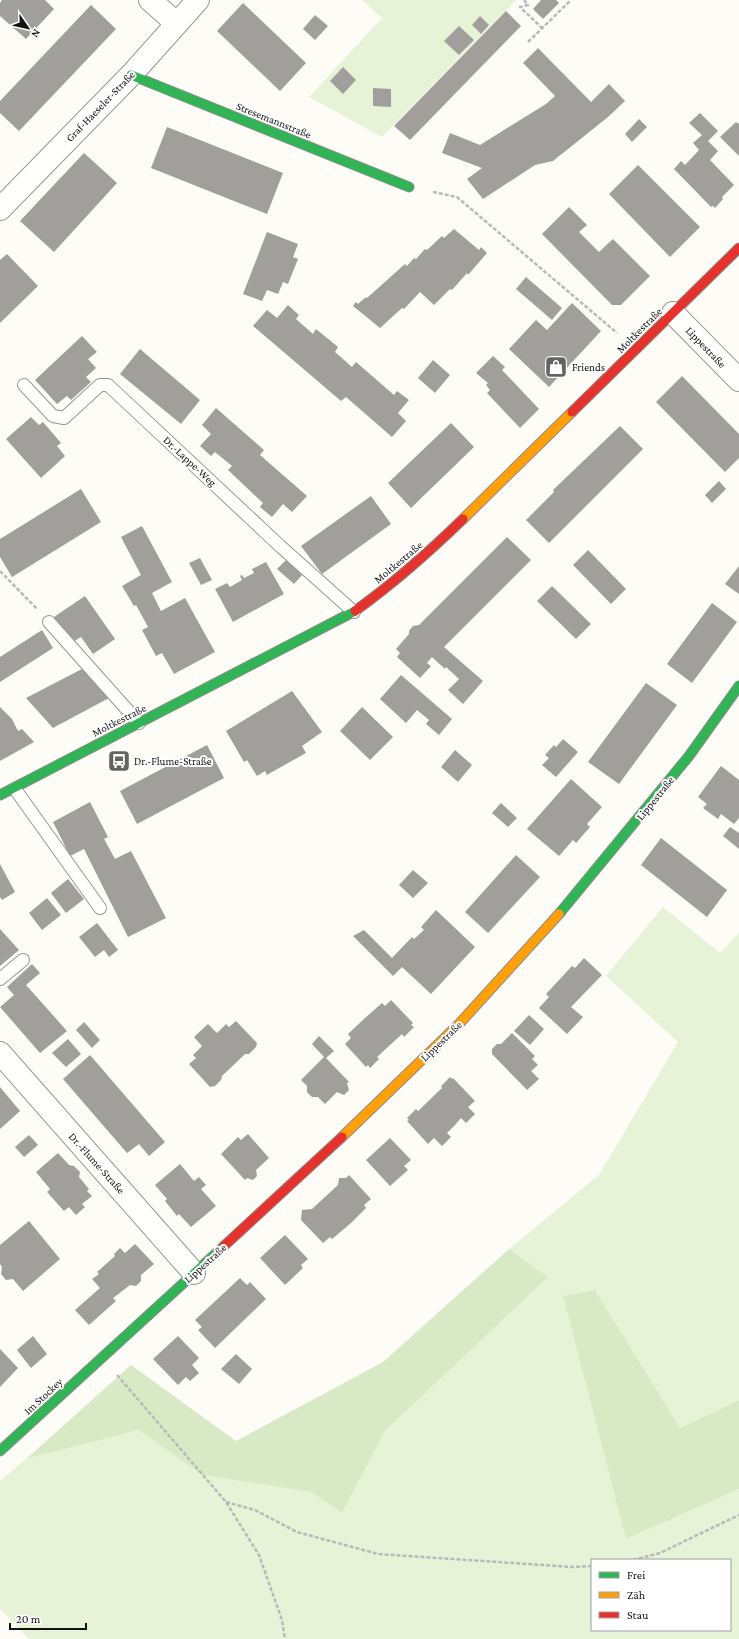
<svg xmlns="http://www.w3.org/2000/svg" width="739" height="1639" viewBox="0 0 739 1639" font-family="'Crimson Pro',serif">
<rect width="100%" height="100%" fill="#fdfcf7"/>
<g fill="#e7f3d7" fill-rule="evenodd">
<polygon points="362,0 516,0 382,137 309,97 382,18"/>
<path d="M663 907 720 953 739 933V1400L680 1428 595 1290 563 1296 626 1539 739 1489V1639H29L0 1609V1481L26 1459 139 1430 202 1475 311 1492 342 1513 385 1431 548 1277 509 1249 599 1175 678 1042 606 976ZM592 1560H730V1630H592Z"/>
</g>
<g fill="#d8eac5">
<polygon points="509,1249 548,1277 385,1431 342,1513 311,1492 202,1475 139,1430 26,1459 131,1365 236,1441 383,1362"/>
<polygon points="595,1290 680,1428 739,1400 739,1489 626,1539 563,1296"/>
</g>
<g fill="#a19f9c">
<polygon points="2,0 45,0 54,9 26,39 0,16 0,3"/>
<polygon points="541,0 556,0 559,3 543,19 533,9"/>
<polygon points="243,3 306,63 280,91 217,31"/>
<polygon points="91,5 116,29 19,131 0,113 0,101"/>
<polygon points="506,11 521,26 410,140 394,126"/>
<polygon points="315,15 328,26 315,40 303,29"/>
<polygon points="480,16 489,25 481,34 472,25"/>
<polygon points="459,26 474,40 459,55 444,41"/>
<polygon points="538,48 591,102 609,84 625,101 608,117 553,161 535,165 483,199 467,179 482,168 442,153 450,133 480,145 546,104 555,96 523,63"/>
<polygon points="343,67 356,80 343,94 330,81"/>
<polygon points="373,88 391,89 391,107 373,106"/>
<polygon points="700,113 718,131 708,141 718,151 710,160 734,185 722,197 723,199 715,208 713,206 711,207 674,169 681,161 685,165 699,150 693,143 702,135 689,123"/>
<polygon points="639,119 647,127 632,142 625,134"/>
<polygon points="736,122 739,124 739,156 720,137"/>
<polygon points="167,127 283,173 267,214 151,168"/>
<polygon points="84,153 117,183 54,252 20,221"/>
<polygon points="638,165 700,227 670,257 609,194"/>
<polygon points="569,207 587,225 579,232 599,252 613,239 650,276 621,305 612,305 542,234"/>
<polygon points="454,229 479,250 481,247 487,253 468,275 467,273 452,290 450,289 434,305 420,292 404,309 402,308 380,328 353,306 356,302 358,304 366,297 367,298 405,264 407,266 414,258 416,259 425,249 427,250 442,236 444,238"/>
<polygon points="267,232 298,244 293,257 298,259 288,284 283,282 278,294 267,290 262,301 243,294"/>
<polygon points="7,254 38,286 0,323 0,260"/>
<polygon points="526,277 562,308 552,320 516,289"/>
<polygon points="572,303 601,331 549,387 509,349 536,320 547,330"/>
<polygon points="288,305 299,315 296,319 313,334 316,329 338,347 335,352 352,367 356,362 394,395 397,391 409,400 398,413 406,421 392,437 346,397 341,401 253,326 267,310 277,318"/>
<polygon points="82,336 97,352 88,359 96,368 86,377 91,382 71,400 67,396 57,404 35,380"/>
<polygon points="140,349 200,400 181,424 120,374"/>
<polygon points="493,356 505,367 502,370 539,409 520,428 487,393 490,390 486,385 488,383 476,373"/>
<polygon points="433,360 450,375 435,393 418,378"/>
<polygon points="682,376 739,434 739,458 725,472 656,402"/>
<polygon points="216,408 264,450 260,455 307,496 292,512 283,504 272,517 260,507 263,503 228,470 232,466 215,452 211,456 200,446 211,434 202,425"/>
<polygon points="31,417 39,425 43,422 61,443 57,446 65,456 41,478 6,439"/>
<polygon points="451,423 474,447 411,508 388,483"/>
<polygon points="620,426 643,449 549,543 526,520 554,492 553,490"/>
<polygon points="719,481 726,489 712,503 705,495"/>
<polygon points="81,489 101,522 12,577 0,557 0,539"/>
<polygon points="371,496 391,524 322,574 301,546"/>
<polygon points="142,526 172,582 152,593 161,611 185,598 215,652 174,674 162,653 156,656 142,630 148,627 136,605 134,606 122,586 141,575 121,537"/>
<polygon points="507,537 531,560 444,647 483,681 463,704 448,690 459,679 446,667 445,669 432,657 427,663 431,666 420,678 397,657 400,653 396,649 409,634 409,631 413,626 419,625"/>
<polygon points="588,550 626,589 611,604 573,565"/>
<polygon points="200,558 212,580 201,585 189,563"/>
<polygon points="286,560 302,575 294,584 277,569"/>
<polygon points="266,562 284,594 233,622 215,589 227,583 230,587 242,580 240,576 242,575 244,578 254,573 252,569"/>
<polygon points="739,566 739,594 725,584"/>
<polygon points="552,586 591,624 576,639 537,601"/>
<polygon points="85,596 115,639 93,654 81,637 73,642 51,619"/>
<polygon points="712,603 737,622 692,683 667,664"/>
<polygon points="42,630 53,648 0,682 0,657"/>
<polygon points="82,669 109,698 53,728 26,698"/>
<polygon points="401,675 452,719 439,735 426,724 429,720 417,710 406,723 380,699"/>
<polygon points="646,683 677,705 619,784 588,762"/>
<polygon points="292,691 322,732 302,746 306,753 272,772 267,775 265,771 257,776 247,760 244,762 226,731"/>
<polygon points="0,707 12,719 18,731 22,729 34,742 0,761"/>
<polygon points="362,707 393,737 370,760 340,731"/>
<polygon points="563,739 578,752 556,777 542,765 549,758 545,755 554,745 556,747"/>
<polygon points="207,745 224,778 137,824 120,791"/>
<polygon points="455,750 472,765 458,782 441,767"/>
<polygon points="721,766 739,780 739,818 734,824 721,814 718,819 703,808 707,804 698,797"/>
<polygon points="571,779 602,807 587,824 590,827 576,843 573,840 559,856 527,829"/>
<polygon points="90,802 108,837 104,839 115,859 131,851 166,918 128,937 84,849 70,856 53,822"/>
<polygon points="501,803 517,818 508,827 492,813"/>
<polygon points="730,827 739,833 739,849 723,836"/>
<polygon points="661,838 727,890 707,917 641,865"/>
<polygon points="516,855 540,877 488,933 465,912"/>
<polygon points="0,864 15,892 2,900 0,897"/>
<polygon points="413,870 428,883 413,898 399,885"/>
<polygon points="68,879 84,899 66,913 51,893"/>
<polygon points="47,898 61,915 42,930 29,913"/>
<polygon points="436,910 475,947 431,994 402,967 393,976 353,936 364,930 392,958 412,937 414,939 424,930 421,927"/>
<polygon points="97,923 118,950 109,957 104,950 95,957 79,937"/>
<polygon points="0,929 19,950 0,966"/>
<polygon points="584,958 602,975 571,1007 583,1017 567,1034 539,1008 549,997 546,994 572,966 575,968"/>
<polygon points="32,964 40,973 26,985 67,1031 40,1053 0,1007 14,995 7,987"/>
<polygon points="391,1000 413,1023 411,1025 414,1027 404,1037 402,1034 390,1045 377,1057 379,1059 370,1068 368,1065 366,1067 345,1044 351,1038 348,1034 365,1018 382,1003 385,1006"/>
<polygon points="529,1015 544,1029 530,1045 514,1031"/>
<polygon points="236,1021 257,1043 256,1047 249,1054 245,1054 222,1076 221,1080 215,1086 210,1087 189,1064 196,1058 193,1055 202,1046 194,1037 208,1024 217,1033 226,1024 229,1027"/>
<polygon points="84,1022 100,1040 92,1048 76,1030"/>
<polygon points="512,1033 535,1056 532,1059 538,1065 531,1071 539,1079 527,1090 492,1054 492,1049 497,1044 501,1044"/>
<polygon points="319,1036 334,1051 326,1058 349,1082 347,1083 349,1090 344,1095 337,1092 325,1104 318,1097 312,1097 307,1092 307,1086 301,1080 324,1057 312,1044"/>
<polygon points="68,1039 81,1054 66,1067 52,1053"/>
<polygon points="90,1055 165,1142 149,1156 139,1144 127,1153 63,1079"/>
<polygon points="450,1077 452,1079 453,1078 475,1101 468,1107 475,1114 466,1123 461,1118 455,1125 447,1133 451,1137 442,1146 434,1138 428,1144 407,1121 409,1120 407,1118 416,1109 418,1111 442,1088 441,1086"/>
<polygon points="0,1087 20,1111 0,1129"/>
<polygon points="248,1134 269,1158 256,1170 257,1176 253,1180 247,1178 245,1180 221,1154 238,1137 241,1140"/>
<polygon points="29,1135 38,1145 24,1157 15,1147"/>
<polygon points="390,1138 411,1160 404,1166 408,1170 390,1186 366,1160"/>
<polygon points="58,1153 69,1165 74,1166 80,1172 79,1177 89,1189 87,1191 92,1196 82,1204 85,1207 76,1215 69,1207 64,1211 47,1192 50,1189 36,1172"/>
<polygon points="180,1164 194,1181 199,1177 206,1185 201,1189 216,1206 191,1227 179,1214 177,1216 165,1201 167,1199 155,1185"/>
<polygon points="349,1175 371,1199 364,1205 366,1208 351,1223 332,1239 330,1237 323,1243 301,1220 302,1210 312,1209 338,1185 339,1178 346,1178"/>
<polygon points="29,1221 60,1259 23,1291 13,1279 6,1280 1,1274 2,1267 0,1264 0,1245"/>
<polygon points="285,1235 308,1259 301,1265 303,1268 285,1285 260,1258"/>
<polygon points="135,1244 154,1264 141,1275 141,1281 136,1286 130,1285 117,1295 113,1298 116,1301 89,1325 75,1310 100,1288 92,1279 99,1274 97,1272 115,1256 114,1254 120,1248 125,1253"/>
<polygon points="240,1278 247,1285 250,1282 266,1299 215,1348 198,1330 202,1327 195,1320"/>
<polygon points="33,1336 47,1354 31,1368 17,1350"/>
<polygon points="178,1336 199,1358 192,1365 199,1373 190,1381 186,1377 178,1385 153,1359"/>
<polygon points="0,1349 18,1368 0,1387"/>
<polygon points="236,1354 252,1369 239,1384 221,1369"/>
</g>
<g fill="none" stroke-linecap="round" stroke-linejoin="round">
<g stroke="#979795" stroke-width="14">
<g id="lane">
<polyline points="24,385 53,416 64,418 100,385 108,385 280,546 354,612"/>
<polyline points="49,622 139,723"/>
<polyline points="15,789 100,908"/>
<polyline points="0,979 23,960"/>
</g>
</g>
<g stroke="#979795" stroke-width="24">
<g id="street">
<polyline points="150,0 176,23"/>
<polyline points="0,209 131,75 198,0"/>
<polyline points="673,313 739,380"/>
<polyline points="0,1053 194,1273"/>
</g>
</g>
<g stroke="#8e8d8b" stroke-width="11">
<g id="fast">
<polyline points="131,75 409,187"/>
<polyline points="0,795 355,611"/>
<polyline points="559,914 689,756 739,686"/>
<polyline points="0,1451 224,1246"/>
</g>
</g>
<g stroke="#8e8d8b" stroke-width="11">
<g id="slow">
<polyline points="463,519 572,412"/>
<polyline points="342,1137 459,1024 559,914"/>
</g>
</g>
<g stroke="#8e8d8b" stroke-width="11">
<g id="jam">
<polyline points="572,412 739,248"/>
<path d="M355 611C394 583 429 552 463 519"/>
<polyline points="224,1246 342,1137"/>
</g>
</g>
<g stroke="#b9b9b8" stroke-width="2.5" stroke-dasharray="4 2" stroke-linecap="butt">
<polyline points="524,0 528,5 520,7 542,28"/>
<polyline points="528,42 571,0"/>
<polyline points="433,192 457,197 617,333"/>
<polyline points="0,571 37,609"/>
<polyline points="117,1375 226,1502 259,1555 282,1620 285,1639"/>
<polyline points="226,1502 255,1510 297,1532 378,1554 573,1567 592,1566"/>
<polyline points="633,1560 660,1553 739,1515"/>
</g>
<use href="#lane" stroke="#fffffe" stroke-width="12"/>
<use href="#street" stroke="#fffffe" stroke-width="22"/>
<use href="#fast" stroke="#30b455" stroke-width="9"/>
<use href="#slow" stroke="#ff9f0a" stroke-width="9"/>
<use href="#jam" stroke="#e5322d" stroke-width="9"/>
</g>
<defs>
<g id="shop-square" transform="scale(1.15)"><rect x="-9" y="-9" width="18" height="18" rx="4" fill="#646362" stroke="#fff"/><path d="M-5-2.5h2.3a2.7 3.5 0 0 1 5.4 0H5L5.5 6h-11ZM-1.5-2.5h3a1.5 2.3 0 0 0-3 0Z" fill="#fff"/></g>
<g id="bus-square" transform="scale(1.15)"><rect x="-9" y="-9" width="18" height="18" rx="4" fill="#646362" stroke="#fff"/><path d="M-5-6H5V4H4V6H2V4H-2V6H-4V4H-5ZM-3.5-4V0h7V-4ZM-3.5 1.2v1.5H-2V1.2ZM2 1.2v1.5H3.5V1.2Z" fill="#fff"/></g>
</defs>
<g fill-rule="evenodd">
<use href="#shop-square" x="556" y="367"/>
<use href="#bus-square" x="119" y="761"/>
</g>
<g text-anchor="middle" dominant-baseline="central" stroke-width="4" stroke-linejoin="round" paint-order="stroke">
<g font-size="11" fill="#111" stroke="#fff">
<text transform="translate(100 106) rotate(-46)">Graf-Haeseler-Straße</text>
<text transform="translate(274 120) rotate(22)">Stresemannstraße</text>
<text transform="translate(639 330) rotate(-45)">Moltkestraße</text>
<text transform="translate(706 347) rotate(46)">Lippestraße</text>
<text transform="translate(190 461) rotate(43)">Dr.-Lappe-Weg</text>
<text transform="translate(398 562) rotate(-40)">Moltkestraße</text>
<text transform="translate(119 720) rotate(-27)">Moltkestraße</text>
<text transform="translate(655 798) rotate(-51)">Lippestraße</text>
<text transform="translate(441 1041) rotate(-44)">Lippestraße</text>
<text transform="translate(97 1163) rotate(48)">Dr.-Flume-Straße</text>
<text transform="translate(205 1263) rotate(-42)">Lippestraße</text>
<text transform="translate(43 1396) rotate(-43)">Im Stockey</text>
</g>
<g font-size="11" fill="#111" stroke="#fff" text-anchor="start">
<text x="572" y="367">Friends</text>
<text x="134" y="761">Dr.-Flume-Straße</text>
</g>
</g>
<rect x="591" y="1559" width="140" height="72" fill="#ffffff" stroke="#a0a0a0"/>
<rect x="599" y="1572" width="20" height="6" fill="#30b455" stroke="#a0a0a0"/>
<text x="627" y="1579" font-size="12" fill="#111111">Frei</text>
<rect x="599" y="1592" width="20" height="6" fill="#ff9f0a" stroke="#a0a0a0"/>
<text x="627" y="1599" font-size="12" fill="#111111">Zäh</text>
<rect x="599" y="1612" width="20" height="6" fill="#e5322d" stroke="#a0a0a0"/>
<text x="627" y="1619" font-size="12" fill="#111111">Stau</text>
<g transform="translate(28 28) rotate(124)" stroke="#ffffff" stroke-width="3" paint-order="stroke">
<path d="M0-3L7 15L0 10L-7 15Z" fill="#111111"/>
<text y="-6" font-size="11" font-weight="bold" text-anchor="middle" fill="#111111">N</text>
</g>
<path d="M10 1623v6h76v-6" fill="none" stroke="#111111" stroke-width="2"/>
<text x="16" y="1623" font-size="12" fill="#111111" stroke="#ffffff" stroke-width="3" paint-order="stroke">20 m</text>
</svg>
